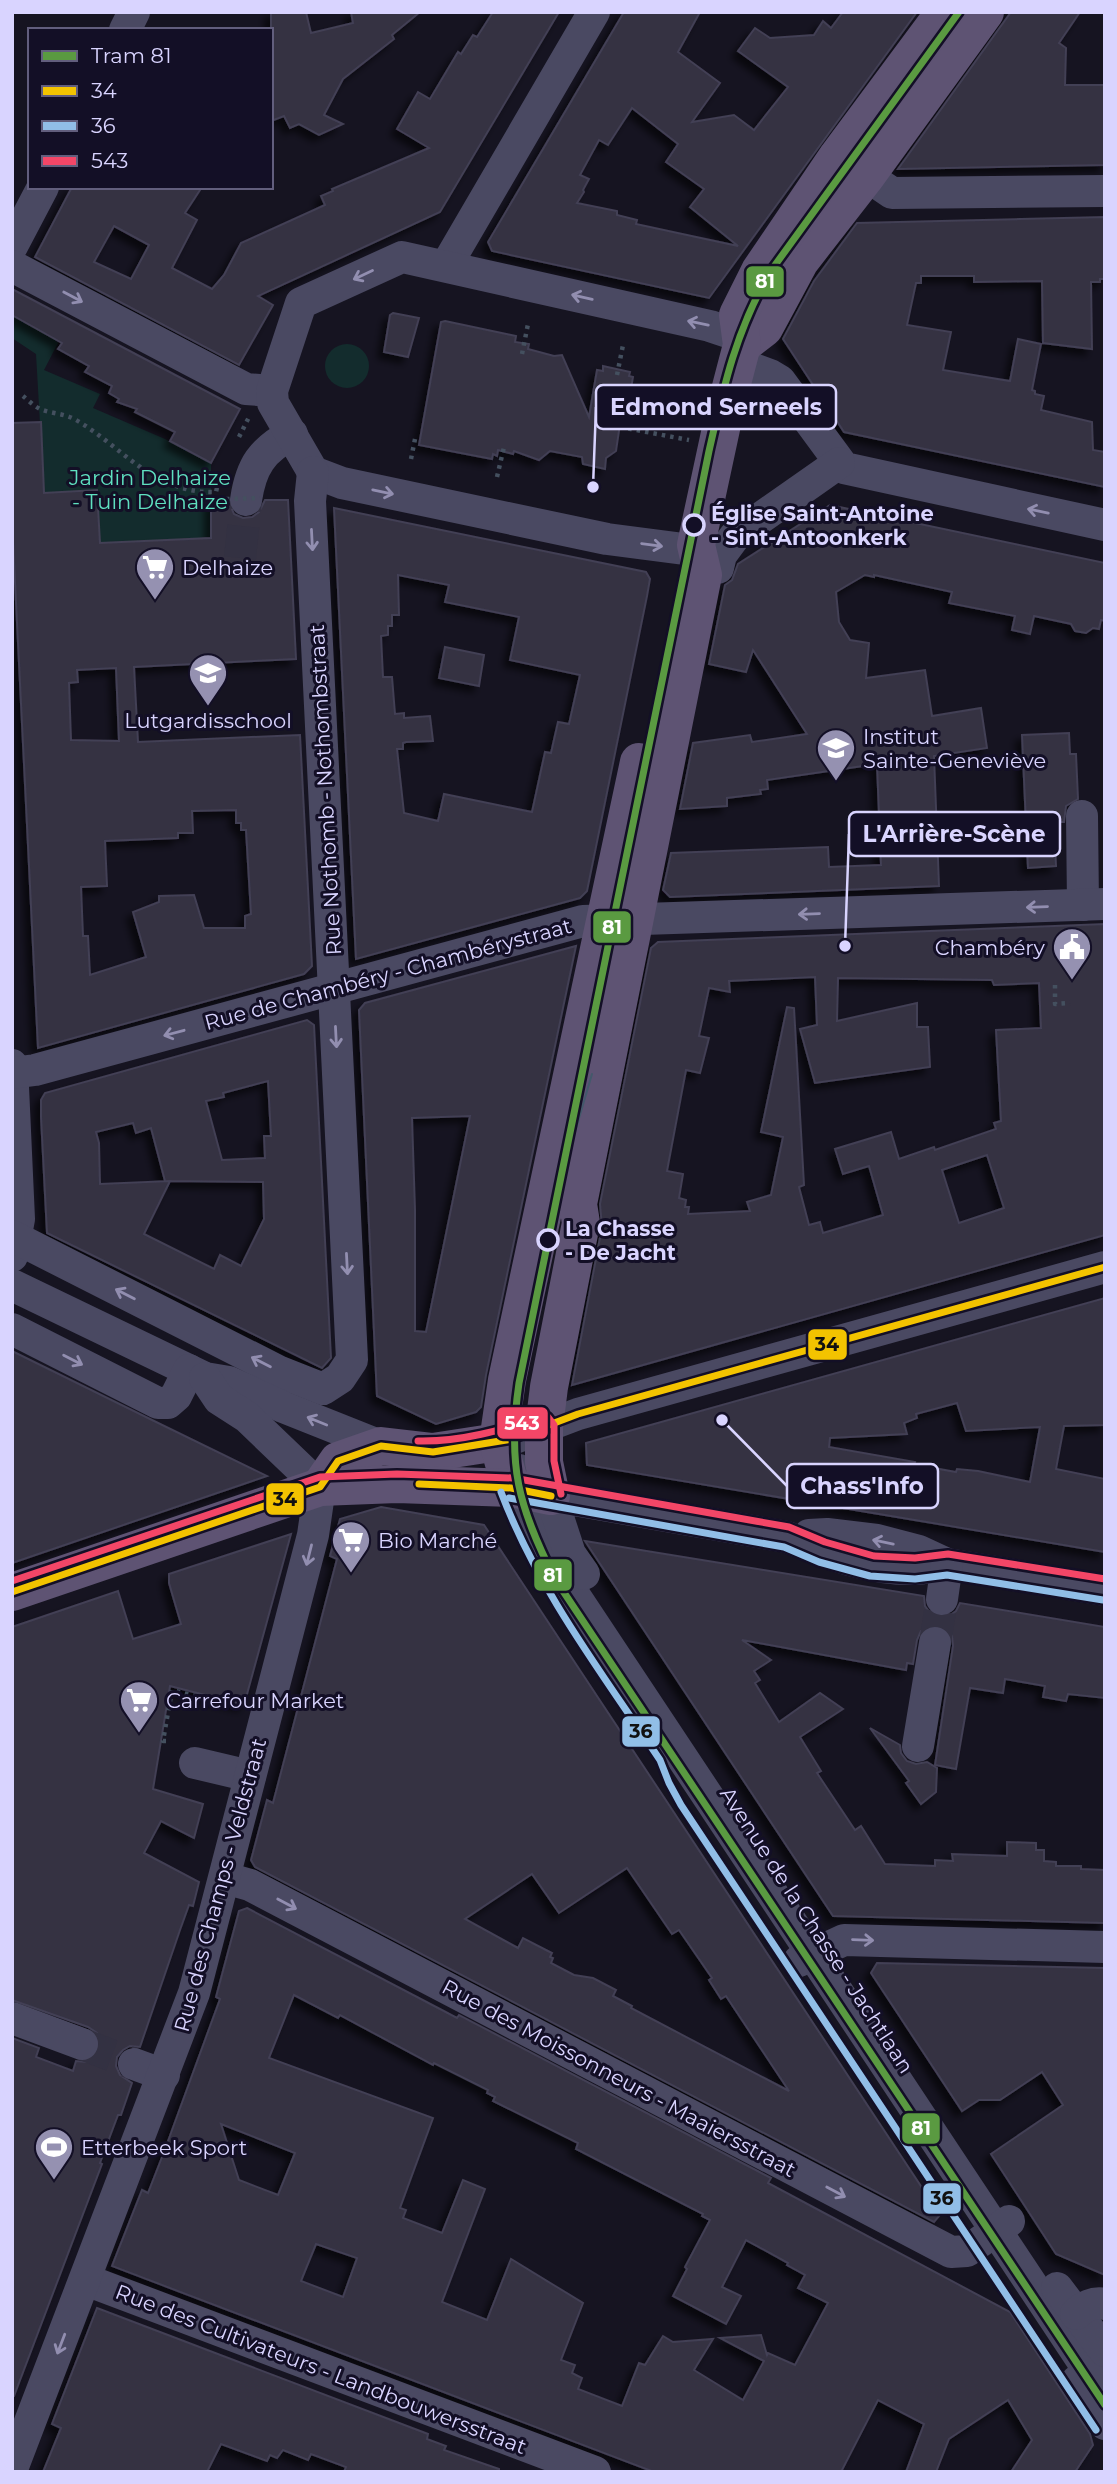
<svg xmlns="http://www.w3.org/2000/svg" width="1117" height="2484" viewBox="0 0 1117 2484" font-family="Montserrat,sans-serif">
<defs>
<filter id="shadow"><feDropShadow dx="-6" dy="6" stdDeviation="3.5" flood-color="#0009"/></filter>
</defs>
<rect width="100%" height="100%" fill="#161421"/>
<g fill="#132c2d">
<polygon points="12,315 59,341 44,370 100,394 93,408 165,439 211,463 211,538 100,544 97,490 44,493 36,354 12,338"/>
<circle cx="347" cy="366" r="22"/>
</g>
<g fill="#343243" stroke="#433f54" stroke-width="2" fill-rule="evenodd" filter="url(#shadow)">
<polygon points="271,12 306,12 311,33 353,23 351,12 420,12 392,35 394,39 343,79 324,115 343,124 319,135 299,124 290,128 284,116 271,121"/>
<path d="M493 12H559L440 212 258 296 273 305 239 365 35 257 72 187H202L185 213 197 220 172 268 212 289 224 275 241 243 325 205 321 196 333 191 332 189 429 148 397 129 418 92 430 99 458 52 461 54 473 35 477 37ZM114 226 149 245 131 279 94 262Z"/>
<path d="M624 12H700L678 52 720 83 692 122 734 115 754 130 788 87 738 51 755 28 770 38 814 35 823 21 831 28 843 12H917L709 298 492 251 488 242ZM632 108 678 144 666 162 704 189 690 207 738 246 636 224 637 220 617 215V211L577 203 584 192 583 190 589 179 580 175 599 140 608 145Z"/>
<polygon points="1011,12 1080,12 1059,43 1066,48 1065,85 1105,85 1105,165 898,169"/>
<polygon points="1105,217 1105,279 1100,279 1100,282 1091,282 1092,349 1043,343 1042,281 974,282 974,276 921,276 921,283 916,283 907,325 951,332 943,370 1010,381 1018,339 1041,344 1032,390 1035,391 1035,394 1044,396 1041,410 1092,422 1093,450 1105,452 1105,487 844,432 783,339 814,281 857,223"/>
<polygon points="12,289 240,409 211,463 170,441 175,432 135,412 137,409 117,402 119,399 109,393 112,386 85,372 89,366 58,349 62,343 12,315"/>
<polygon points="393,313 419,318 408,357 384,352 390,315"/>
<polygon points="445,321 516,336 515,342 529,344 528,349 554,356 562,355 589,417 597,370 603,371 603,366 630,372 629,376 633,377 628,405 623,404 616,451 606,458 605,469 583,464 582,457 550,451 539,460 514,451 513,454 498,450 497,456 493,454 492,459 419,445 441,322"/>
<path d="M41 422 44 493 97 490 100 543 211 538V500H228L234 514 243 518 252 517 259 512 265 500H288L296 659 134 667 138 742 300 735 312 966 304 974 38 1048 12 521V423ZM116 668 119 741 71 740 69 683 78 682 77 670ZM236 810V823H241V830H246L251 914 245 916V928H204L194 895 159 896V902L133 912 146 957 90 975 88 936H83L81 887 107 886 105 841 178 838V833H193L192 811Z"/>
<polygon points="830,505 1105,563 1105,621 1101,620 1099,629 1093,628 1086,633 1075,631 1071,624 1034,616 1030,634 1012,630 1015,616 949,603 952,592 874,575 874,577 865,575 836,592 839,622 850,640 869,643 866,678 925,670 932,716 981,708 987,748 934,756 939,886 670,897 663,890 671,853 828,847 829,867 881,865 877,764 767,780 768,789 760,790 761,794 727,798 727,806 680,809 693,743 750,735 752,742 807,734 753,650 746,672 709,664 725,585 732,580 738,564"/>
<path d="M334 508 646 572 650 579 647 596 587 891 580 898 356 959ZM398 575 449 585 445 602 519 617 510 660 580 675 569 724 558 722 551 753 545 752 532 812 444 794 438 821 404 813 397 749H403V743L406 742 433 741 430 716 404 718V713L395 714 392 677H383L381 636 388 635V626H392V615H399Z"/>
<polygon points="445,647 484,655 479,686 439,678"/>
<polygon points="1069,733 1070,754 1076,754 1078,799 1066,806 1064,822 1054,822 1056,866 1028,868 1022,735"/>
<path d="M1105 924V1235L572 1385 602 1227 600 1204 651 948 658 942ZM815 977 817 1025 800 1029 815 1083 930 1067 928 1027H917V1003L837 1021 838 978 992 980 994 985 1039 983 1041 1028 996 1030 1001 1121 994 1123 996 1129 935 1150 934 1147 899 1159 891 1132 835 1149 843 1174 869 1166 883 1215 823 1233 820 1222 809 1225 799 1187 804 1185 794 1008 787 1007 761 1132 783 1137 771 1195 747 1202 750 1211 688 1214 689 1207H685L686 1200 679 1198 683 1174 667 1171 686 1070 700 1073 709 1038 699 1036 709 988 730 992 729 981ZM987 1155 1004 1208 959 1223 942 1170Z"/>
<path d="M576 946 486 1375 481 1407 476 1412 436 1424 377 1396 359 1010 365 1003ZM470 1116 426 1332 415 1331V1210L412 1118Z"/>
<path d="M307 1020 314 1025 331 1358 322 1368 47 1233 41 1117V1100L45 1093ZM268 1081 271 1136H264L265 1158 222 1160 206 1101 224 1097 223 1093ZM133 1123 136 1133 151 1128 165 1181 263 1182 264 1219 241 1266 220 1255 214 1269 144 1234 170 1181 100 1184 99 1143 96 1132Z"/>
<path d="M1105 1298V1425L1064 1426 1056 1469 1105 1479V1552L587 1465 586 1443ZM957 1403 966 1431 1040 1427 1030 1482 978 1471 957 1469 956 1472 934 1468 914 1465 915 1462 829 1447 830 1438 907 1434 904 1423 917 1418 916 1414Z"/>
<polygon points="12,1351 150,1419 267,1476 12,1563"/>
<path d="M381 1507 484 1525 940 2215 934 2222 255 1867 251 1860 267 1800 273 1803 337 1559 330 1556 340 1519ZM627 1868 672 1934 679 1930 712 1978 709 1980 721 1999 726 1996 789 2091 631 2008 632 2006 613 1996 616 1990 593 1978 574 1975 551 1963 553 1958 550 1957 552 1953 546 1950 523 1938 518 1948 465 1919 532 1874 559 1913Z"/>
<polygon points="291,1534 244,1705 170,1686 153,1789 203,1804 194,1838 161,1821 144,1853 199,1882 193,1906 189,1905 180,1930 140,2047 130,2046 123,2050 117,2057 116,2066 120,2075 132,2083 121,2115 118,2115 100,2163 102,2164 14,2396 12,2396 12,2038 39,2048 36,2057 73,2071 76,2061 86,2062 94,2058 99,2051 100,2042 97,2033 88,2027 12,2000 12,1627 118,1591 133,1639 181,1624 169,1583 169,1574"/>
<polygon points="585,1541 924,1596 925,1606 931,1614 939,1617 949,1616 956,1611 960,1603 1105,1627 1105,1698 1068,1694 1066,1701 1043,1697 1045,1686 1005,1679 1003,1693 970,1688 956,1769 935,1765 953,1646 952,1636 946,1628 937,1625 928,1626 921,1631 917,1640 913,1664 907,1663 906,1670 742,1640 771,1660 754,1671 760,1680 755,1683 779,1722 820,1693 843,1709 800,1737 821,1771 817,1773 855,1830 861,1826 885,1864 935,1866 935,1860 953,1861 952,1854 1007,1856 1007,1842 1036,1843 1036,1850 1044,1850 1044,1861 1056,1862 1056,1866 1081,1866 1081,1869 1105,1870 1105,1923 833,1916"/>
<polygon points="870,1728 900,1745 901,1753 907,1761 916,1764 927,1762 937,1768 936,1792 921,1804 906,1783 909,1781"/>
<path d="M247 1908 440 2009 457 2018 459 2015 771 2178 768 2183 1010 2312 1090 2434 1093 2445 1075 2472H1011L1032 2440 1008 2400 949 2439 936 2472H906L924 2424 878 2400 841 2472H654L112 2266 142 2190 148 2193 164 2152 220 1999 216 1997 239 1911ZM294 1995 338 2018 340 2015 433 2065 434 2063 488 2090 487 2093 495 2097 493 2101 578 2143 576 2149 703 2214 702 2216 710 2220 685 2267 687 2269 673 2296 726 2324 741 2296 722 2287 746 2240 788 2263 787 2265 805 2275 798 2288 828 2303 795 2365 768 2353 767 2355 761 2335 720 2338 764 2361 743 2400 694 2370 713 2339 673 2342 663 2336 645 2365 639 2363 622 2406 578 2389 582 2378 572 2373 575 2365 561 2360 583 2303 511 2259 487 2320 442 2302 485 2189 463 2180 442 2233 403 2218 406 2210 400 2208 433 2118 269 2058ZM221 2124 295 2153 278 2195 239 2180ZM316 2244 357 2258 343 2297 301 2281Z"/>
<polygon points="877,1963 1105,1968 1105,2275 1056,2254 991,2154 1063,2105 1042,2072 1000,2100 979,2100 962,2111 871,1973"/>
<polygon points="97,2308 428,2434 427,2439 446,2446 444,2450 499,2469 499,2472 344,2472 346,2467 311,2454 308,2460 283,2450 277,2458 270,2455 267,2461 221,2444 207,2472 43,2472 61,2428 52,2424"/>
</g>
<g fill="none" stroke-linecap="round" stroke-linejoin="round">
<g stroke="#333142" stroke-width="32" stroke-dasharray="32 16" stroke-linecap="butt">
<polyline points="240,558 246,500"/>
<polyline points="935,1643 942,1599"/>
<polyline points="82,2044 134,2064"/>
</g>
<g stroke="#44505f" stroke-width="4.5" stroke-dasharray="3.5 5" stroke-linecap="butt">
<polyline points="522,354 528,324"/>
<polyline points="617,375 623,345"/>
<path d="M23 396C28 400 34 406 40 409 52 414 64 413 76 420 123 447 153 494 216 492L218 483"/>
<polyline points="620,427 689,440"/>
<polyline points="239,437 249,417"/>
<polyline points="411,459 415,439"/>
<polyline points="497,477 504,447"/>
<polyline points="1055,985 1055,1004 1070,1003"/>
<polyline points="166,1741 163,1741 172,1690 241,1708"/>
</g>
<g stroke="#4a4962" stroke-width="32">
<polyline points="125,30 134,12"/>
<polyline points="848,163 892,193 1105,191"/>
<polyline points="12,246 43,187"/>
<polyline points="12,266 246,389 272,391"/>
<polyline points="446,266 594,12"/>
<polyline points="737,363 770,375 780,381 844,468 1105,525"/>
<path d="M246 500C251 466 262 450 292 434"/>
<polyline points="696,545 684,549 607,539 342,483 313,472 273,403 272,391 301,303 402,257 710,326 731,333 742,345 748,333"/>
<polyline points="718,568 721,555 735,536 839,463"/>
<polyline points="1082,816 1083,905"/>
<polyline points="12,1065 19,1219 12,1256"/>
<polyline points="12,1073 35,1070 583,921 1105,904"/>
<polyline points="12,1236 280,1372 323,1389 340,1378 352,1360 310,501 313,472"/>
<polyline points="12,1285 205,1378 229,1382 283,1407 381,1446"/>
<polyline points="12,1329 158,1403 168,1403 176,1396 189,1370"/>
<polyline points="498,1442 512,1439 578,1414 1105,1267"/>
<polyline points="519,1470 530,1514 561,1575 1105,2395"/>
<polyline points="809,1535 827,1534 877,1540 919,1551 947,1564 1105,1590"/>
<path d="M584 1574 570 1554 551 1496 787 1537C827 1554 870 1570 915 1569 925 1569 937 1565 947 1564"/>
<polyline points="942,1599 947,1564"/>
<polyline points="918,1746 935,1643"/>
<polyline points="195,1763 250,1776"/>
<polyline points="225,1878 250,1885 951,2252 967,2251 1009,2221"/>
<polyline points="799,1961 844,1940 1105,1947"/>
<polyline points="12,2018 82,2044"/>
<polyline points="134,2064 164,2075"/>
<polyline points="86,2280 595,2472"/>
<polyline points="1057,2288 1105,2351"/>
<path d="M1076 2314C1083 2307 1094 2301 1105 2304"/>
<polyline points="1077,2381 1105,2424"/>
<polyline points="12,2469 194,1993 313,1535 320,1487 247,1417 219,1399 205,1378"/>
</g>
<g stroke="#5e5373" stroke-width="38">
<polyline points="742,345 764,328 800,261 866,176 985,12"/>
<polyline points="320,1487 338,1461 381,1446 433,1452 498,1442"/>
<polyline points="511,1488 498,1442 507,1380 639,762"/>
<polyline points="12,1592 320,1487 397,1484 483,1487 511,1488 551,1496 544,1462 544,1427 549,1387 581,1223 578,1204 703,575 696,545 725,410 742,345 738,315 760,271 838,156 945,12"/>
</g>
<polyline stroke="#43596b" stroke-width="2" points="560,1183 592,1074"/>
<polyline stroke="#44505f" stroke-width="4.5" stroke-dasharray="3.5 5" stroke-linecap="butt" points="226,499 260,498"/>
<g stroke="#130f26" stroke-width="12">
<g id="bus-1">
<polyline points="419,1484 511,1488 551,1496"/>
<polyline points="12,1592 320,1487 338,1461 381,1446 433,1452 512,1439 578,1414 1105,1267"/>
</g>
</g>
<g stroke="#130f26" stroke-width="12">
<g id="bus-2">
<path d="M501 1492C538 1590 602 1673 660 1760L669 1783 681 1805 1096 2430"/>
<polyline points="509,1498 784,1547 819,1562 870,1576 915,1579 947,1575 1103,1600"/>
</g>
</g>
<g stroke="#130f26" stroke-width="12">
<g id="bus-3">
<path d="M418 1441C461 1442 502 1430 542 1417H548L554 1425V1461L561 1494"/>
<polyline points="12,1581 320,1477 397,1474 513,1478 789,1527 825,1542 874,1556 915,1558 948,1554 1105,1579"/>
</g>
</g>
<use href="#bus-1" stroke="#f3c300" stroke-width="7"/>
<use href="#bus-2" stroke="#91bee7" stroke-width="7"/>
<use href="#bus-3" stroke="#f34667" stroke-width="7"/>
<g stroke="#130f26" stroke-width="12">
<path id="tram-1" d="M959 12 770 272C736 331 724 385 709 451L519 1383C507 1465 518 1506 555 1579L1105 2405"/>
</g>
<use href="#tram-1" stroke="#5a9a41" stroke-width="7"/>
</g>
<defs><path id="oneway-shaft" d="M-6 0H5M1.5-3L5.5 0L1.5 3" fill="none" stroke-width="1.6" stroke-linecap="round" stroke-linejoin="round" transform="scale(1.75)"/></defs>
<g stroke="#928eb0">
<use href="#oneway-shaft" transform="translate(363 275) rotate(155)"/>
<use href="#oneway-shaft" transform="translate(73 297) rotate(28)"/>
<use href="#oneway-shaft" transform="translate(582 297) rotate(-167)"/>
<use href="#oneway-shaft" transform="translate(698 323) rotate(-168)"/>
<use href="#oneway-shaft" transform="translate(383 492) rotate(12)"/>
<use href="#oneway-shaft" transform="translate(1038 511) rotate(-168)"/>
<use href="#oneway-shaft" transform="translate(312 540) rotate(87)"/>
<use href="#oneway-shaft" transform="translate(652 545) rotate(8)"/>
<use href="#oneway-shaft" transform="translate(1037 907) rotate(178)"/>
<use href="#oneway-shaft" transform="translate(809 914) rotate(178)"/>
<use href="#oneway-shaft" transform="translate(174 1033) rotate(165)"/>
<use href="#oneway-shaft" transform="translate(336 1037) rotate(87)"/>
<use href="#oneway-shaft" transform="translate(347 1264) rotate(87)"/>
<use href="#oneway-shaft" transform="translate(125 1294) rotate(-153)"/>
<use href="#oneway-shaft" transform="translate(73 1360) rotate(27)"/>
<use href="#oneway-shaft" transform="translate(261 1362) rotate(-153)"/>
<use href="#oneway-shaft" transform="translate(317 1421) rotate(-158)"/>
<use href="#oneway-shaft" transform="translate(883 1542) rotate(-168)"/>
<use href="#oneway-shaft" transform="translate(309 1555) rotate(104)"/>
<use href="#oneway-shaft" transform="translate(287 1904) rotate(28)"/>
<use href="#oneway-shaft" transform="translate(863 1940) rotate(2)"/>
<use href="#oneway-shaft" transform="translate(836 2192) rotate(28)"/>
<use href="#oneway-shaft" transform="translate(61 2344) rotate(111)"/>
</g>
<defs>
<g id="supermarket-pin" transform="scale(2.0125)"><path d="M0 17L-7.5 6A9.5 9.5 0 1 1 7.5 6Z" fill="#9591b1" stroke="#130f26"/><path d="M-6-5.5h2.5l.6 2H6L4.5 2H-2.5L-4.4-4H-6ZM-1.5 3.2a1.3 1.3 0 1 0 .1 0ZM3 3.2a1.3 1.3 0 1 0 .1 0Z" fill="#fff"/></g>
<g id="school-pin" transform="scale(2.0125)"><path d="M0 17L-7.5 6A9.5 9.5 0 1 1 7.5 6Z" fill="#9591b1" stroke="#130f26"/><path d="M0-5L7-2L0 1L-7-2ZM-4 1L0 2.5L4 1V4Q0 6-4 4Z" fill="#fff"/></g>
<g id="civic-pin" transform="scale(2.0125)"><path d="M0 17L-7.5 6A9.5 9.5 0 1 1 7.5 6Z" fill="#9591b1" stroke="#130f26"/><path d="M-.6-6.5H3V-4.5H.6V-3L4-1V1h2V6H-6V1h2V-1L-.6-3ZM-1.2 2.5V6h2.4V2.5Z" fill="#fff"/></g>
<g id="stadium-pin" transform="scale(2.0125)"><path d="M0 17L-7.5 6A9.5 9.5 0 1 1 7.5 6Z" fill="#9591b1" stroke="#130f26"/><path d="M0-5a6.5 5 0 1 0 0 10a6.5 5 0 1 0 0-10ZM-3.5-1.8h7v3.6h-7Z" fill="#fff"/></g>
</defs>
<g fill-rule="evenodd">
<use href="#supermarket-pin" x="155" y="567"/>
<use href="#school-pin" x="208" y="673"/>
<use href="#school-pin" x="836" y="748"/>
<use href="#civic-pin" x="1072" y="947"/>
<use href="#supermarket-pin" x="351" y="1540"/>
<use href="#supermarket-pin" x="139" y="1700"/>
<use href="#stadium-pin" x="54" y="2147"/>
</g>
<g fill="#130f26" stroke="#d9d4ff" stroke-width="3.5">
<circle cx="694" cy="525" r="10"/>
<circle cx="548" cy="1240" r="10"/>
</g>
<g text-anchor="middle" dominant-baseline="central" stroke-width="6" stroke-linejoin="round" paint-order="stroke">
<g font-size="21" fill="#5fe0c0" stroke="#130f26">
<text x="150" y="477">Jardin Delhaize<tspan x="150" dy="24">- Tuin Delhaize</tspan></text>
</g>
<g font-size="21" font-weight="bold" fill="#d9d4ff" stroke="#130f26" text-anchor="start">
<text x="711" y="513">Église Saint-Antoine<tspan x="711" dy="24">- Sint-Antoonkerk</tspan></text>
<text x="565" y="1228">La Chasse<tspan x="565" dy="24">- De Jacht</tspan></text>
</g>
<g font-size="21" fill="#d9d4ff" stroke="#130f26" text-anchor="start">
<text x="182" y="567">Delhaize</text>
<text x="208" y="720" text-anchor="middle">Lutgardisschool</text>
<text x="863" y="736">Institut<tspan x="863" dy="24">Sainte-Geneviève</tspan></text>
<text x="1045" y="947" text-anchor="end">Chambéry</text>
<text x="378" y="1540">Bio Marché</text>
<text x="166" y="1700">Carrefour Market</text>
<text x="81" y="2147">Etterbeek Sport</text>
</g>
<g font-size="21" fill="#d9d4ff" stroke="#130f26">
<text transform="translate(325 790) rotate(-93)">Rue Nothomb - Nothombstraat</text>
<text transform="translate(388 974) rotate(-15)">Rue de Chambéry - Chambérystraat</text>
<text transform="translate(220 1885) rotate(-75)">Rue des Champs - Veldstraat</text>
<text transform="translate(817 1930) rotate(57)">Avenue de la Chasse - Jachtlaan</text>
<text transform="translate(619 2078) rotate(28)">Rue des Moissonneurs - Maaiersstraat</text>
<text transform="translate(321 2369) rotate(21)">Rue des Cultivateurs - Landbouwersstraat</text>
</g>
</g>
<path fill="none" stroke="#d9d4ff" stroke-width="2.5" d="M593 487L596 407M845 946L849 834M722 1420L787 1486"/>
<g fill="#d9d4ff" stroke="#130f26" stroke-width="2.5">
<circle cx="593" cy="487" r="7"/>
<circle cx="845" cy="946" r="7"/>
<circle cx="722" cy="1420" r="7"/>
</g>
<g fill="#130f26" stroke="#d9d4ff" stroke-width="2.5">
<rect x="596" y="385" width="240" height="44" rx="7"/>
<rect x="849" y="812" width="211" height="44" rx="7"/>
<rect x="787" y="1464" width="151" height="44" rx="7"/>
</g>
<g font-size="23" text-anchor="middle" font-weight="bold" fill="#d9d4ff">
<text x="716" y="415">Edmond Serneels</text>
<text x="954" y="842">L'Arrière-Scène</text>
<text x="862" y="1494">Chass'Info</text>
</g>
<g stroke="#130f26" stroke-width="2.5">
<rect x="745" y="265" width="40" height="33" rx="7" fill="#5a9a41"/>
<rect x="592" y="910" width="40" height="34" rx="7" fill="#5a9a41"/>
<rect x="807" y="1328" width="41" height="33" rx="7" fill="#f3c300"/>
<rect x="496" y="1406" width="53" height="34" rx="7" fill="#f34667"/>
<rect x="265" y="1482" width="40" height="34" rx="7" fill="#f3c300"/>
<rect x="533" y="1558" width="40" height="34" rx="7" fill="#5a9a41"/>
<rect x="621" y="1715" width="40" height="33" rx="7" fill="#91bee7"/>
<rect x="901" y="2112" width="40" height="33" rx="7" fill="#5a9a41"/>
<rect x="922" y="2182" width="40" height="33" rx="7" fill="#91bee7"/>
</g>
<g font-size="19" text-anchor="middle" font-weight="bold" fill="#fff">
<text x="765" y="288">81</text>
<text x="612" y="934">81</text>
<text x="522" y="1430">543</text>
<text x="553" y="1582">81</text>
<text x="921" y="2135">81</text>
</g>
<g font-size="19" text-anchor="middle" font-weight="bold" fill="#111">
<text x="827" y="1351">34</text>
<text x="285" y="1506">34</text>
<text x="641" y="1738">36</text>
<text x="942" y="2205">36</text>
</g>
<rect width="1117" height="2484" fill="none" stroke="#d9d4ff" stroke-width="28"/>
<rect x="28" y="28" width="245" height="161" fill="#130f26" stroke="#625e7d" stroke-width="2"/>
<rect x="42" y="51" width="35" height="10" fill="#5a9a41" stroke="#625e7d" stroke-width="2"/>
<text x="91" y="63" font-size="21" fill="#d9d4ff">Tram 81</text>
<rect x="42" y="86" width="35" height="10" fill="#f3c300" stroke="#625e7d" stroke-width="2"/>
<text x="91" y="98" font-size="21" fill="#d9d4ff">34</text>
<rect x="42" y="121" width="35" height="10" fill="#91bee7" stroke="#625e7d" stroke-width="2"/>
<text x="91" y="133" font-size="21" fill="#d9d4ff">36</text>
<rect x="42" y="156" width="35" height="10" fill="#f34667" stroke="#625e7d" stroke-width="2"/>
<text x="91" y="168" font-size="21" fill="#d9d4ff">543</text>
</svg>
